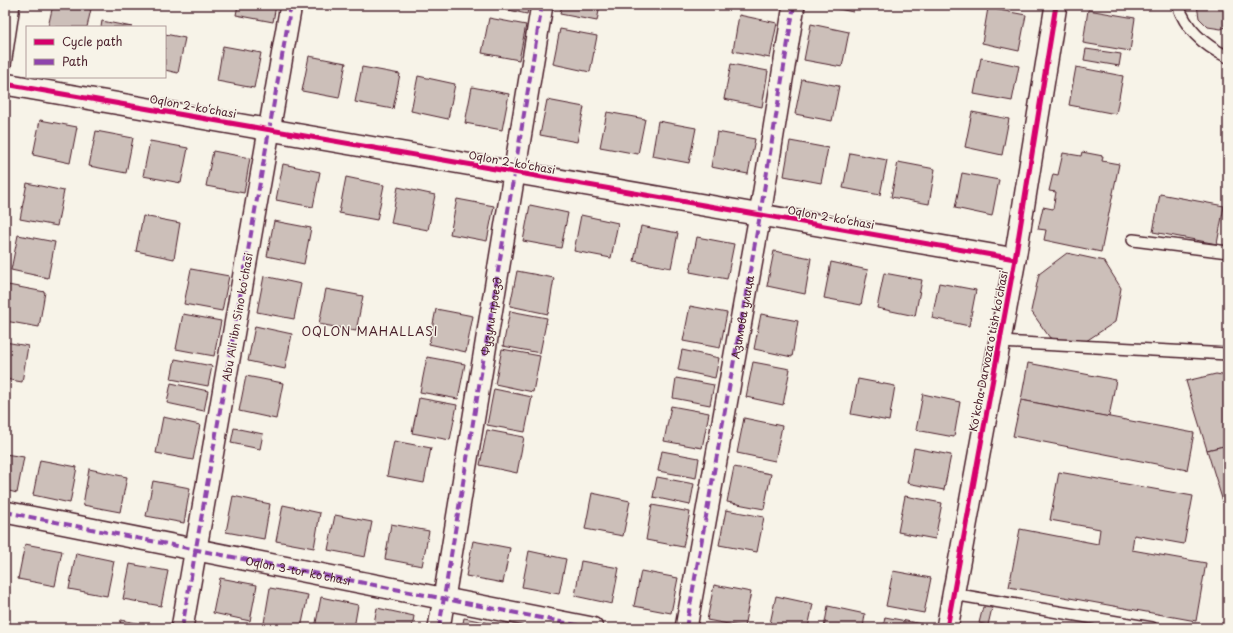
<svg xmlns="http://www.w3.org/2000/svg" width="1233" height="633" viewBox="0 0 1233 633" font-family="'Playpen Sans',sans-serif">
<rect width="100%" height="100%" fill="#f7f3e8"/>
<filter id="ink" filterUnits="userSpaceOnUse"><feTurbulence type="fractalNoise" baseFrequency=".025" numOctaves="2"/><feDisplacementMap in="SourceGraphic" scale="8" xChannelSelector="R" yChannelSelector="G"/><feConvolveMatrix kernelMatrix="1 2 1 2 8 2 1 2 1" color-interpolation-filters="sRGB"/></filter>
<g filter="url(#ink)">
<g fill="#ccbfb9" stroke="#4a1f2b">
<polygon points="53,5 68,5 91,9 87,27 48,27"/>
<polygon points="238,5 276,5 273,22 236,15"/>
<polygon points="490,5 529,5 527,14 490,6"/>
<polygon points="562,5 600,5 597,21 560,14"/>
<polygon points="820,5 854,5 853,12"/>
<polygon points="1197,5 1228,5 1228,26 1221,29 1208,27 1199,18"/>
<polygon points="988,8 1026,15 1019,51 982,43"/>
<polygon points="1088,10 1135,18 1130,51 1083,43"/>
<polygon points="739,15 777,23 770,58 733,51"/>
<polygon points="489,18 526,25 519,60 482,53"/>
<polygon points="102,21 132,27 101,27"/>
<polygon points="811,24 849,32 842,67 804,60"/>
<polygon points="560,29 597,36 590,72 553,64"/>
<polygon points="165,34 185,38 178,73 165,70"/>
<polygon points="223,46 261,53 254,88 217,81"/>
<polygon points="1086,49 1121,54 1119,66 1084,60"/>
<polygon points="309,56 346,63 339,98 302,91"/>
<polygon points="981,58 1019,66 1012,101 974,94"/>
<polygon points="731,64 768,71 762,107 724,99"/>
<polygon points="362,67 400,74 393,109 355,102"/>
<polygon points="1076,67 1123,76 1116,114 1069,105"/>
<polygon points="418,76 455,84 448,119 411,111"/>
<polygon points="802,79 839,86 832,121 795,114"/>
<polygon points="472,87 509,94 502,130 465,123"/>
<polygon points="547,100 584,107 577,142 540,135"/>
<polygon points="607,112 645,119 638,154 600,147"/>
<polygon points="972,112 1009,119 1002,155 965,147"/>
<polygon points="40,120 77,127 70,163 33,155"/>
<polygon points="658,121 696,128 689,163 652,156"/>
<polygon points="96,131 133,138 126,173 89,166"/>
<polygon points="717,132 755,139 748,174 711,167"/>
<polygon points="150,141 188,148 181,183 143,176"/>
<polygon points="790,141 828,148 821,183 784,176"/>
<polygon points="213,151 250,158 244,193 206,186"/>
<polygon points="1082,152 1103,156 1102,161 1119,164 1101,252 1044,240 1046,230 1038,229 1043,207 1053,209 1056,192 1049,191 1053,174 1058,175 1063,153 1081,156"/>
<polygon points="850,153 887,160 880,195 843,188"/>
<polygon points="898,162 935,169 929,204 891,197"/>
<polygon points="283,164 320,172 313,207 276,200"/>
<polygon points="962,173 999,180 992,216 955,208"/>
<polygon points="346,177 384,185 377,220 339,213"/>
<polygon points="27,183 64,191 57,226 20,219"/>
<polygon points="398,187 435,195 428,230 391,223"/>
<polygon points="1160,194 1224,206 1217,244 1153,232"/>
<polygon points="457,199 494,206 487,241 450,234"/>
<polygon points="530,205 568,213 561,248 523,241"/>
<polygon points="581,215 618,223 611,258 574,251"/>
<polygon points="143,216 180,223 174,259 136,251"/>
<polygon points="274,221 311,228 304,264 267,256"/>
<polygon points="641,226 678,233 671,268 634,261"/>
<polygon points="18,235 55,242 48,278 11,270"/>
<polygon points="697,237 734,244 727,279 690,272"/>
<polygon points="774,251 811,258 805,294 767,286"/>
<polygon points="1067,253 1104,261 1121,288 1115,322 1083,343 1050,338 1031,311 1039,274"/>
<polygon points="831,262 868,270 861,305 824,298"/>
<polygon points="191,269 229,276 222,311 184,304"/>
<polygon points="517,271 554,278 548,314 510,306"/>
<polygon points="884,273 922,280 915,316 877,308"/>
<polygon points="264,276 301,284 294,319 257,312"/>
<polygon points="939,283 976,290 969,326 932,318"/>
<polygon points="8,285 45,292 39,327 5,321 5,301"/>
<polygon points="326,289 363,296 356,331 319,324"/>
<polygon points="690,306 727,313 720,348 683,341"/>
<polygon points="436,309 473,316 466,352 429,344"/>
<polygon points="510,311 547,318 540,353 503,346"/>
<polygon points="183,314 221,321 214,356 176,349"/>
<polygon points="761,314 798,321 792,357 754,349"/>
<polygon points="255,326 292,334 285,369 248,361"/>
<polygon points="5,342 28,346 22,382 5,379"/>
<polygon points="502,349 540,356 533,392 495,384"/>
<polygon points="682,350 719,358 715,378 678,370"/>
<polygon points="427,357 465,364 458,399 420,392"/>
<polygon points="175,359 212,366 208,386 171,379"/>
<polygon points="753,362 790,369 783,405 746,397"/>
<polygon points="1028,363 1116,380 1109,417 1021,400"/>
<polygon points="1216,374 1228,376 1228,445 1207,450 1186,381"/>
<polygon points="246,376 283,383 276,419 239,411"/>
<polygon points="676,378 714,385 710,405 673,398"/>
<polygon points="858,379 895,386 889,421 851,414"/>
<polygon points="171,383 208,391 204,411 167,403"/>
<polygon points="494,389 532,397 525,432 487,425"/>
<polygon points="923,394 960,402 954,437 916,430"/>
<polygon points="419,398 457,405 450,440 412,433"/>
<polygon points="1021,400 1194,433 1187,470 1013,436"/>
<polygon points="671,406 709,413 702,448 664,441"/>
<polygon points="163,417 200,425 193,460 156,453"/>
<polygon points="744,418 782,426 775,461 737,453"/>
<polygon points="234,428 263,434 260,449 231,443"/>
<polygon points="487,430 524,437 517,473 480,465"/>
<polygon points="394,441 431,448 424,483 387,476"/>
<polygon points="1228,445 1228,518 1207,450"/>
<polygon points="914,448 951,455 944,490 907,483"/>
<polygon points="662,451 699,458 696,478 658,471"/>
<polygon points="5,454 24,457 17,493 5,490"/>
<polygon points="40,460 77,467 70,503 33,495"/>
<polygon points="734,467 771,474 764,509 727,502"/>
<polygon points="89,469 127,477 120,512 83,505"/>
<polygon points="1059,472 1193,496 1184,544 1134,535 1132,550 1206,563 1196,621 1009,587 1020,529 1098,544 1100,529 1050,520"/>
<polygon points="657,477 694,484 690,505 653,497"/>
<polygon points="153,481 190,488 184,523 146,516"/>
<polygon points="592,493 630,501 623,536 585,529"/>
<polygon points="233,496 270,504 264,539 226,532"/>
<polygon points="905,496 942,503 935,539 898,532"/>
<polygon points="283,505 320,513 314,548 276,541"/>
<polygon points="652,505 690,512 683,547 646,540"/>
<polygon points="726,510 764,517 757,552 719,545"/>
<polygon points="335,515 372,522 365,557 328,550"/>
<polygon points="391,524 429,531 422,566 385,559"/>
<polygon points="5,539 9,540 5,562"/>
<polygon points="473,541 510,548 503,583 466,576"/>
<polygon points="25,544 62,551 55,586 18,579"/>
<polygon points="529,551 566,559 559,594 522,587"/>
<polygon points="76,553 114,561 107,596 69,589"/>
<polygon points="581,561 619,568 612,604 575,596"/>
<polygon points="130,564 168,571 161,606 123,599"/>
<polygon points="641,571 678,578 671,613 634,606"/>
<polygon points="893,571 931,578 924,613 886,606"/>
<polygon points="220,578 257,585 250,621 213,613"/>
<polygon points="714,585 751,592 744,627 707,620"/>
<polygon points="270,588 308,595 301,628 290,628 264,623"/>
<polygon points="776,596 813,604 808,628 769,628"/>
<polygon points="321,597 358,605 354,628 315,628"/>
<polygon points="828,606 865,614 863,628 824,628"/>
<polygon points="983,607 992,608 988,625 979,623"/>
<polygon points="377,608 414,616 412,628 373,628"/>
<polygon points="885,617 922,624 922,628 883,628"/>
<polygon points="464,618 501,625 500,628 462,628"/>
<polygon points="121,620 158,627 158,628 119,628"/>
</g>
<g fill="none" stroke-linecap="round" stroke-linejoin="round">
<g stroke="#4a1f2b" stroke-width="14">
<g id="service">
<path d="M1178 5C1186 30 1205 46 1228 57"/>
<polyline points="5,65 14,5"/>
<polyline points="1133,240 1228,252"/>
<polyline points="1000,342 1228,354"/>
<polyline points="953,594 1152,628"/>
</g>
</g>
<g stroke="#4a1f2b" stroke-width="24">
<g id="minor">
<polyline points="5,84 1015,259"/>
<polyline points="5,512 592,628"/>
<polyline points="182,628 291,5"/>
<path id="s1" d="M439 628 542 5"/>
<path id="s2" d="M686 628 760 215 794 5"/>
<polyline points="947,628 1015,259 1056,5"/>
</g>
</g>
<use href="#service" stroke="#f7f3e8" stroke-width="11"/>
<use href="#minor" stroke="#f7f3e8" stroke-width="21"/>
<g stroke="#8e44ad" stroke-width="4" stroke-dasharray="8 4" stroke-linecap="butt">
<path id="s3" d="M5 512 592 628"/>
<polyline points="182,628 291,5"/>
<polyline points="439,628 542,5"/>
<polyline points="686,628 760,215 794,5"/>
</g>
<g stroke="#f7f3e8" stroke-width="8">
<g id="cycleway">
<polyline points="5,84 1015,259"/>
<polyline points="947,628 1015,259 1056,5"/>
</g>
</g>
<use href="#cycleway" stroke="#d6006c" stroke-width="5"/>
</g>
</g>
<g text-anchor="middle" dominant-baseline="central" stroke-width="3" stroke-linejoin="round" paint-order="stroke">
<g font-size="11" fill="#4a1f2b" stroke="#f7f3e8">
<text transform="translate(193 106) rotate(10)">Oqlon 2-ko‘chasi</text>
<text transform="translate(512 162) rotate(10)">Oqlon 2-ko‘chasi</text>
<text transform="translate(831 217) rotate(10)">Oqlon 2-ko‘chasi</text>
<text transform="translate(237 317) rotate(-80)">Abu Ali ibn Sino koʻchasi</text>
<text stroke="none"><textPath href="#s1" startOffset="316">Фузули проезд</textPath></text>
<text stroke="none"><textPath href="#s2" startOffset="316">Азимова улица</textPath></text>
<text transform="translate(988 351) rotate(-79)">Ko'kcha Darvoza o'tish ko'chasi</text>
<text stroke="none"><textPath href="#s3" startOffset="299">Oqlon 3-tor ko'chasi</textPath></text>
</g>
<g font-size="12" letter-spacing="1" fill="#4a1f2b" stroke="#f7f3e8">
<text x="370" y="331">OQLON MAHALLASI</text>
</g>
</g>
<rect width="1233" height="633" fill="none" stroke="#f7f3e8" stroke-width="20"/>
<rect x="10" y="10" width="1213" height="613" fill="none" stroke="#4a1f2b" stroke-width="1.5" filter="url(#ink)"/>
<rect x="26" y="26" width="140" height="52" fill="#f7f3e8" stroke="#b29e9c"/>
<rect x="34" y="39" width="20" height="6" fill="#d6006c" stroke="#b29e9c"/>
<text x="62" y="46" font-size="12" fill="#4a1f2b">Cycle path</text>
<rect x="34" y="59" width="20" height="6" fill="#8e44ad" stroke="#b29e9c"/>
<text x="62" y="66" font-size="12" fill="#4a1f2b">Path</text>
</svg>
